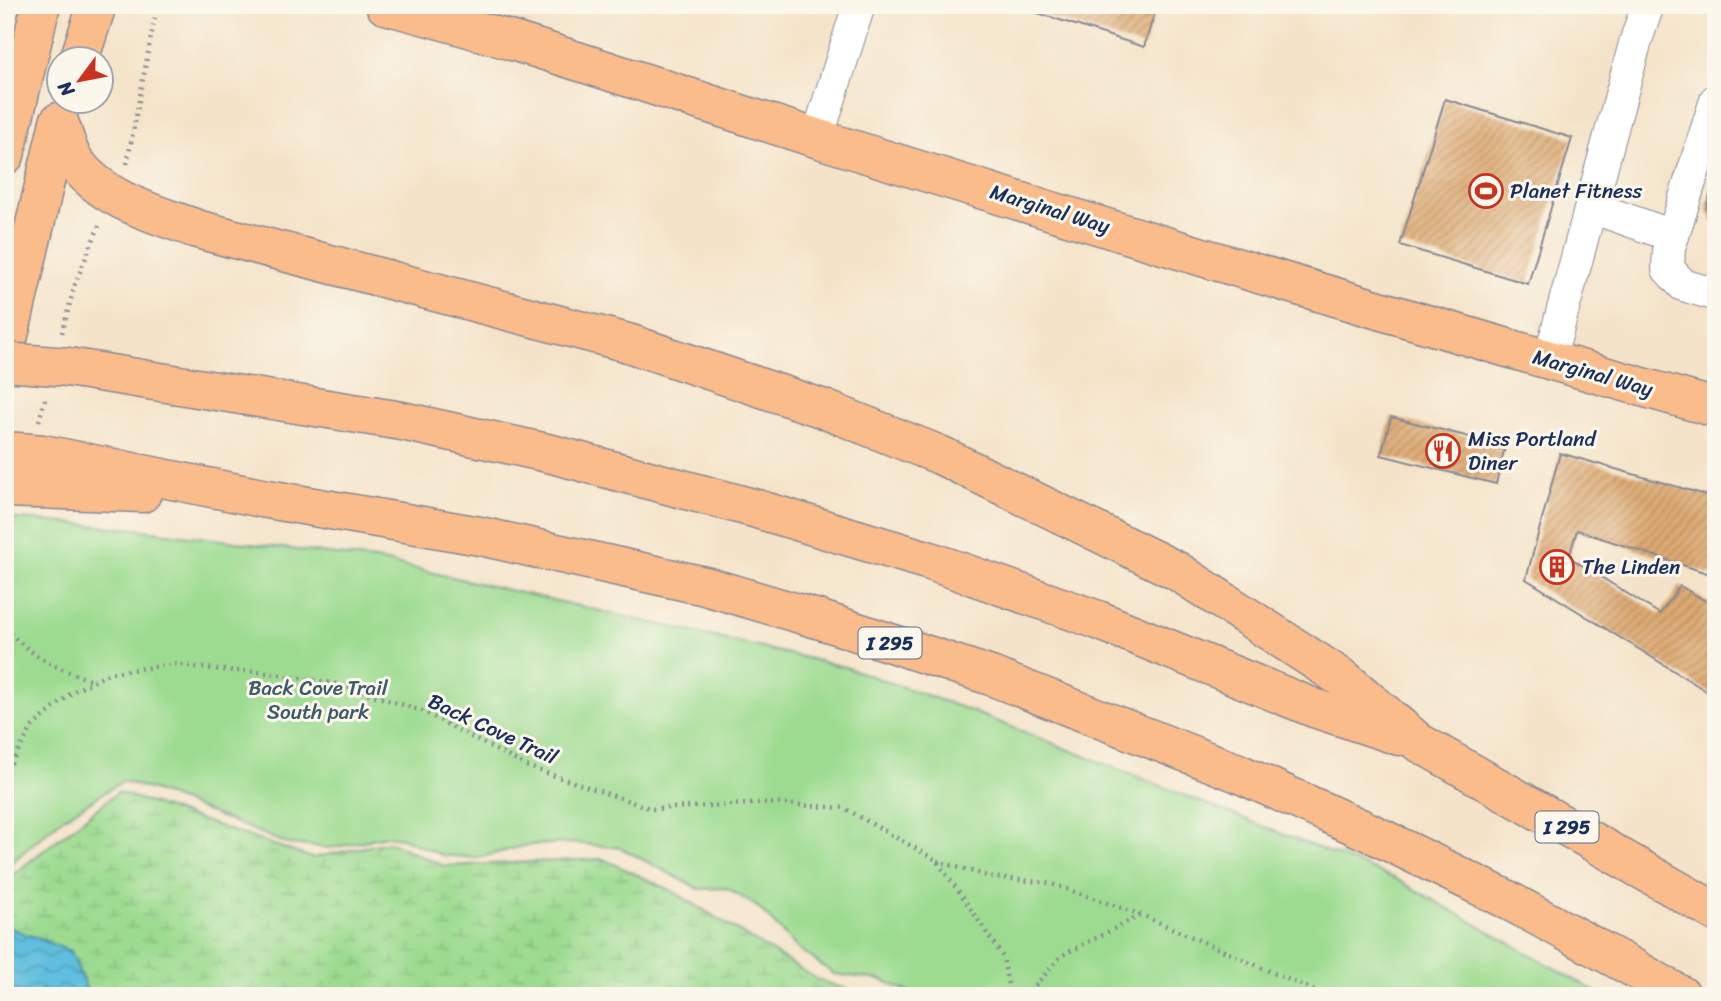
<svg xmlns="http://www.w3.org/2000/svg" width="1721" height="1001" viewBox="0 0 1721 1001" font-family="Sriracha,sans-serif">
<defs>
<pattern id="wetland-marsh" width="20" height="14" patternUnits="userSpaceOnUse" patternTransform="scale(1.75)"><rect width="20" height="14" fill="#9ddb90"/><path d="M1 5h8M5 5V1M11 12h8M15 12V8" fill="none" stroke="#87bc7f"/></pattern>
<pattern id="water-waves" width="16" height="10" patternUnits="userSpaceOnUse" patternTransform="scale(1.75)"><rect width="16" height="10" fill="#60bfde"/><path d="M0 5q4-4 8 0t8 0" fill="none" stroke="#4e9cb7"/></pattern>
<pattern id="building-hatch" width="6" height="6" patternUnits="userSpaceOnUse" patternTransform="scale(1.75)"><rect width="6" height="6" fill="#deaa72"/><path d="M-1 1l2-2M0 6l6-6M5 7l2-2" fill="none" stroke="#b38b61"/></pattern>
</defs>
<rect width="100%" height="100%" fill="#fbf7ec"/>
<filter id="ink" filterUnits="userSpaceOnUse"><feTurbulence type="fractalNoise" baseFrequency=".0143" numOctaves="2"/><feDisplacementMap in="SourceGraphic" scale="14" xChannelSelector="R" yChannelSelector="G"/><feConvolveMatrix kernelMatrix="1 2 1 2 8 2 1 2 1" color-interpolation-filters="sRGB"/></filter>
<filter id="wash" filterUnits="userSpaceOnUse"><feTurbulence type="fractalNoise" baseFrequency=".00686" numOctaves="4" result="noise"/><feDisplacementMap in="SourceGraphic" scale="28" xChannelSelector="R" yChannelSelector="G"/><feGaussianBlur stdDeviation="1.57" result="paint"/><feColorMatrix in="noise" values="0 0 0 0 0 0 0 0 0 0 0 0 0 0 0 0 0 1.4 0 .05"/><feComposite in="paint" operator="in"/></filter>
<g filter="url(#wash)">
<rect width="100%" height="100%" fill="#f4e3c8"/>
<polygon fill="url(#wetland-marsh)" stroke="#5c8577" stroke-width="2" points="118,792 312,858 389,842 444,866 603,859 674,892 818,980 867,996 5,996 5,881"/>
<polygon fill="#9ddb90" stroke="#5c8577" stroke-width="2" points="5,518 137,529 382,561 845,667 963,708 1394,878 1604,996 918,996 882,980 834,974 796,947 759,908 727,888 699,889 621,848 575,843 527,845 478,858 442,855 402,838 385,836 332,848 288,844 156,791 123,781 63,818 5,868"/>
<polygon fill="url(#water-waves)" stroke="#3e779e" stroke-width="2" points="5,926 71,951 89,996 5,996"/>
<g id="blocks">
<g fill="url(#building-hatch)">
<polygon points="1013,5 1157,5 1144,47"/>
<polygon points="1445,99 1572,138 1528,284 1400,245"/>
<polygon points="1715,180 1716,180 1716,228 1706,208"/>
<polygon points="1391,417 1505,446 1496,484 1381,455"/>
<polygon points="1560,453 1716,498 1716,576 1577,530 1569,557 1660,614 1680,586 1716,607 1716,697 1526,579"/>
</g>
</g>
</g>
<g filter="url(#ink)">
<use href="#blocks" fill-opacity="0" stroke="#888993" stroke-width="2"/>
<g fill="none" stroke-linecap="round" stroke-linejoin="round">
<g stroke="#888993" stroke-width="34">
<g id="minor">
<polyline points="1716,100 1669,248 1668,269 1683,285 1716,295"/>
<polyline points="817,139 859,5"/>
<polyline points="1591,207 1673,236"/>
<polyline points="1549,361 1636,40 1648,5"/>
</g>
</g>
<g stroke="#888993" stroke-width="41">
<g id="major">
<path d="M385 5C532 43 675 94 819 139 1117 232 1416 323 1716 408"/>
<polyline points="79,60 97,5"/>
<polyline points="18,100 41,5"/>
</g>
</g>
<g stroke="#888993" stroke-width="41">
<g id="highway">
<path d="M59 122C64 134 67 151 75 162 104 201 153 213 197 229L628 343 824 409 940 455 1177 571 1345 680 1418 742 1716 912"/>
<polyline points="5,155 18,100"/>
<polyline points="5,352 59,122"/>
<polyline points="68,367 402,421 552,454 757,509 930,561 1098,620 1314,708 1399,736"/>
<polyline points="43,454 262,498 480,536 705,586 821,620 991,676 1238,773 1371,833 1502,897 1628,965 1682,996"/>
<polyline points="36,489 142,493"/>
</g>
</g>
<g stroke="#888993" stroke-width="4.5" stroke-dasharray="2 5" stroke-linecap="butt">
<polyline points="127,164 157,5"/>
<polyline points="62,333 75,284 99,226"/>
<polyline points="39,421 45,399"/>
<polyline points="5,551 13,521"/>
<path d="M5 628C35 659 54 667 93 681"/>
<polyline points="5,783 5,773 33,726 74,691 110,673 174,664 221,670 260,672 338,684 422,711 526,766 652,809 767,803 844,808 936,860 962,896 1003,957 1010,996"/>
<polyline points="937,861 991,877 1049,883 1142,915 1326,996"/>
<polyline points="1026,996 1061,956 1141,915"/>
</g>
<use href="#minor" stroke="#fff" stroke-width="32"/>
<use href="#major" stroke="#fabc8b" stroke-width="38"/>
<use href="#highway" stroke="#fabc8b" stroke-width="38"/>
<g stroke="#888993" stroke-width="41" stroke-linecap="butt">
<g id="highway-bridge">
<polyline points="5,362 68,367"/>
<polyline points="5,451 43,454"/>
<polyline points="5,488 36,489"/>
</g>
</g>
<use href="#highway-bridge" stroke="#fabc8b" stroke-width="38"/>
</g>
</g>
<defs>
<g id="stadium-ring" transform="scale(1.75)"><circle r="9.5" fill="#fbf7ec" stroke="#c8321e" stroke-width="1.5"/><path d="M0-5a6.5 5 0 1 0 0 10a6.5 5 0 1 0 0-10ZM-3.5-1.8h7v3.6h-7Z" fill="#c8321e"/></g>
<g id="restaurant-ring" transform="scale(1.75)"><circle r="9.5" fill="#fbf7ec" stroke="#c8321e" stroke-width="1.5"/><path d="M-5-6h1v4h1v-4h1v4h1v-4h1v5L-1.5 .5V6h-2V.5L-5-1ZM5-6V6H3V1.5H1.5Q1.5-4 5-6Z" fill="#c8321e"/></g>
<g id="building-ring" transform="scale(1.75)"><circle r="9.5" fill="#fbf7ec" stroke="#c8321e" stroke-width="1.5"/><path d="M-4-6H4V6H1V3H-1V6H-4ZM-2.5-4.3h1.7v1.8h-1.7ZM.8-4.3h1.7v1.8H.8ZM-2.5-1h1.7V.8h-1.7ZM.8-1h1.7V.8H.8Z" fill="#c8321e"/></g>
</defs>
<g fill-rule="evenodd">
<use href="#stadium-ring" x="1486" y="191"/>
<use href="#restaurant-ring" x="1443" y="451"/>
<use href="#building-ring" x="1557" y="567"/>
</g>
<g text-anchor="middle" dominant-baseline="central" stroke-width="6" stroke-linejoin="round" paint-order="stroke">
<g fill="#fbf7ec" stroke="#5e6b89" stroke-width="2">
<rect x="858.5" y="627.5" width="63" height="31" rx="5"/>
<rect x="1535.5" y="811.5" width="63" height="31" rx="5"/>
</g>
<g font-size="19" font-weight="bold" fill="#1b2f5e">
<text x="890" y="643">I 295</text>
<text x="1567" y="827">I 295</text>
</g>
<g font-size="21" fill="#1b2f5e" stroke="#fbf7ec" text-anchor="start">
<text x="1510" y="191">Planet Fitness</text>
<text x="1468" y="439">Miss Portland<tspan x="1468" dy="24">Diner</tspan></text>
<text x="1582" y="567">The Linden</text>
</g>
<g font-size="21" fill="#1b2f5e" stroke="#fbf7ec">
<text transform="translate(1050 209) rotate(17)">Marginal Way</text>
<text transform="translate(1593 373) rotate(16)">Marginal Way</text>
<text transform="translate(493 729) rotate(25)">Back Cove Trail</text>
</g>
<g font-size="21" fill="#3c5a6a" stroke="#fbf7ec">
<text x="318" y="688">Back Cove Trail<tspan x="318" dy="24">South park</tspan></text>
</g>
</g>
<rect width="1721" height="1001" fill="none" stroke="#fbf7ec" stroke-width="28"/>
<g transform="translate(80 80) rotate(238)"><circle r="33" fill="#fbf7ec" stroke="#a1a7b3" stroke-width="2"/>
<path d="M0-5L12 26L0 18L-12 26Z" fill="#c8321e"/>
<text y="-10" font-size="19" font-weight="bold" text-anchor="middle" fill="#1b2f5e">N</text>
</g>
</svg>
